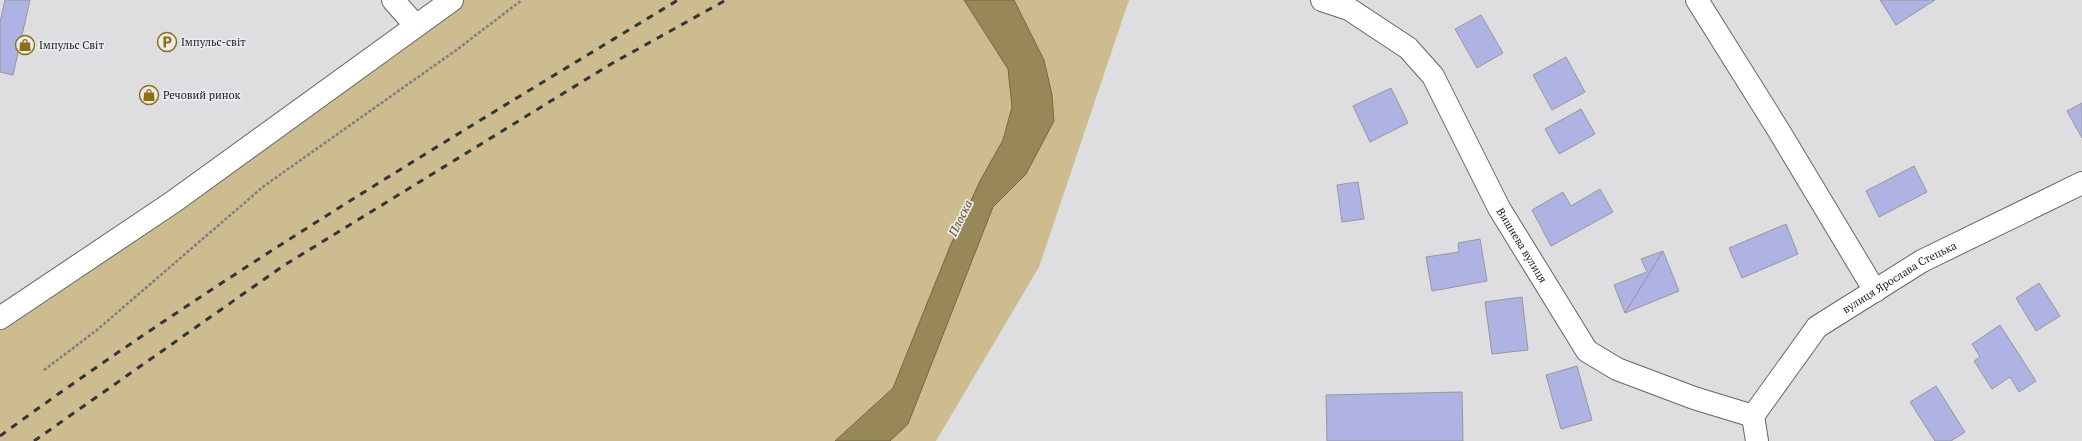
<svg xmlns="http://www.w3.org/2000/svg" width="2082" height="441" viewBox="0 0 2082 441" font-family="'PT Serif',serif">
<rect width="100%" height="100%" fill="#dedee1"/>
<polygon fill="#ccbc90" points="452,0 1129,0 1039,267 936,441 0,441 0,318"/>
<polygon fill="#988757" stroke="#746947" points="964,0 1014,0 1044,60 1052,95 1054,121 1026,174 993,207 908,424 890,441 835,441 893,388 951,244 980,181 1003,140 1012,107 1008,69"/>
<g fill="#afb3e3" stroke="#97989b">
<polygon points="5,0 30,0 13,75 0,72 0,22"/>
<polygon points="1880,0 1935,0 1896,25"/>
<polygon points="1481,15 1503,53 1477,68 1455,29"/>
<polygon points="1566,57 1585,92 1552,110 1533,75"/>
<polygon points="1391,88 1408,123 1370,142 1353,106"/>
<polygon points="2082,103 2082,138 2067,111"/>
<polygon points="1581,109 1595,134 1559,154 1545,129"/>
<polygon points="1914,166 1927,192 1879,217 1866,191"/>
<polygon points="1358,182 1364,219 1342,222 1337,185"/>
<polygon points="1600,189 1613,212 1551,246 1532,210 1563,192 1571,206"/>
<polygon points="1786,224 1798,254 1742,278 1729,248"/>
<polygon points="1480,239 1487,281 1432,291 1426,257 1459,252 1458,243"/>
<polygon points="1663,251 1625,313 1614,285 1647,272 1641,259"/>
<polygon points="1663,251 1679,291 1625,313"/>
<polygon points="2039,283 2060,316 2036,331 2016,298"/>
<polygon points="1522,297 1528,350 1492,354 1485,302"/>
<polygon points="2000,325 2036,381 2019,392 2010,377 1992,389 1974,361 1980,357 1972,344"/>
<polygon points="1577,366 1592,420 1561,429 1546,375"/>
<polygon points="1936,386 1965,432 1951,441 1935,441 1910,402"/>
<polygon points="1462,392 1463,441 1327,441 1326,395"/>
</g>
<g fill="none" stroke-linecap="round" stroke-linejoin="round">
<g stroke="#656669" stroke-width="24">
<g id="minor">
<polyline points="393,0 416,26"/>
<path id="s1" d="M1322 0 1349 9 1408 48 1433 76 1499 208 1587 351 1617 369 1694 398 1753 416 1757 441"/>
<polyline points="1697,0 1779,131 1875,291"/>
<polyline points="0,318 173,202 452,0"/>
<path id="s2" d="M1753 416 1817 327 1922 261 2082 183"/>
</g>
</g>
<polyline stroke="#7e7e80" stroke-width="2.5" stroke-dasharray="3 2" stroke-linecap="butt" points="44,370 97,330 264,186 455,51 522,0"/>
<use href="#minor" stroke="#fff" stroke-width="22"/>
<g stroke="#343536" stroke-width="3" stroke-dasharray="7 7" stroke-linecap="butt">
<path d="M0 436C217 277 448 140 678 0"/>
<polyline points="34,441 283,266 611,64 726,0"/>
</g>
</g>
<defs>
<g id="parking-ring" transform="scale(1)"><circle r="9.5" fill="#ebebef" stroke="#8c7013" stroke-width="1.5"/><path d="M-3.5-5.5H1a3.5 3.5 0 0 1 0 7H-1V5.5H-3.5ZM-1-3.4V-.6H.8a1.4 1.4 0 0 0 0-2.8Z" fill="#8c7013"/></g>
<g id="shop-ring" transform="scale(1)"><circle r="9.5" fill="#ebebef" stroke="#8c7013" stroke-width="1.5"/><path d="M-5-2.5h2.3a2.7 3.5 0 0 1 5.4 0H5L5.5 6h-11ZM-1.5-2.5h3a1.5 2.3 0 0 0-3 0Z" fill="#8c7013"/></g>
</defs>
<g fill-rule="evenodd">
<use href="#parking-ring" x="167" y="42"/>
<use href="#shop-ring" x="25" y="45"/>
<use href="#shop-ring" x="149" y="95"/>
</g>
<g text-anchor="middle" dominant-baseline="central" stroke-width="3.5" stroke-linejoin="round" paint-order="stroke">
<g font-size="11" fill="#212223" stroke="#ebebef" text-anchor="start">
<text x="181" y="42">Імпульс-світ</text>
<text x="39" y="45">Імпульс Світ</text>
<text x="163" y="95">Речовий ринок</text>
</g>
<g font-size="11" fill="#212223" stroke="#ebebef">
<text stroke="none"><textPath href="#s1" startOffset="328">Вишнева вулиця</textPath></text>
<text stroke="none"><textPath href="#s2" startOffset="206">вулиця Ярослава Стецька</textPath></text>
</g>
<g font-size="12" font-style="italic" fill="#5e4c0e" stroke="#ebebef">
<text transform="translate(960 218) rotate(-64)">Плоска</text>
</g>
</g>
</svg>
